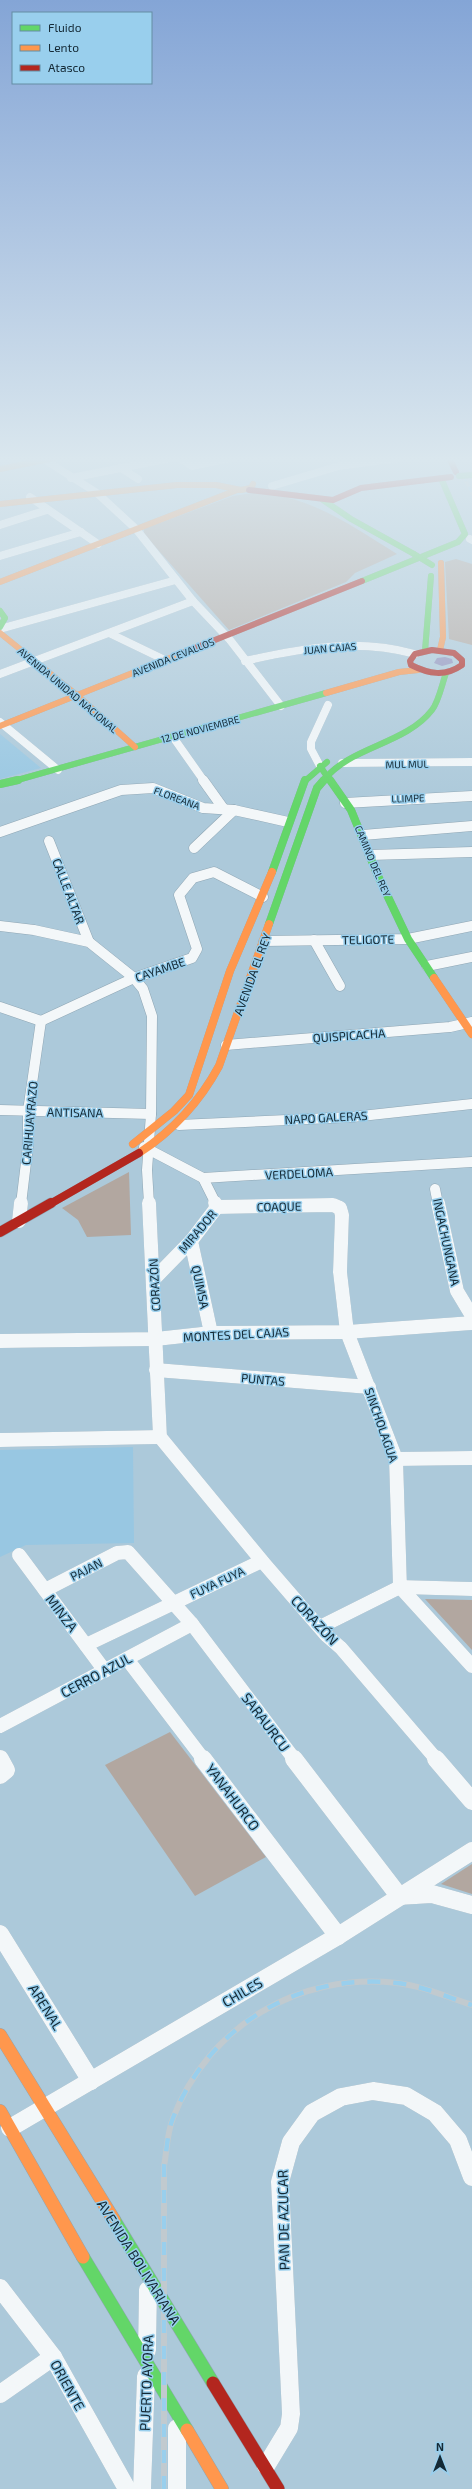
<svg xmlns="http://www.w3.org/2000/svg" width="472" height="2489" viewBox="0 0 472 2489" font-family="'Exo 2',sans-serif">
<rect width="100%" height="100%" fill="#acc9da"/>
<g fill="#98c7e2">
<polygon points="0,734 41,768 0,779"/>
<polygon points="133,1447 134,1543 26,1545 0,1557 0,1450"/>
</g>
<g fill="#b2a7a0">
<path d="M253 493C308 494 352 526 397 554L355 573 346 582 229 630 144 534V529L233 496Z"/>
<polygon points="456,559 472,564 472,645 449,639 445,562"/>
<polygon points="129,1172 131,1235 87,1237 78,1220 62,1208"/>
<polygon points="425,1599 472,1600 472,1650"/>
<polygon points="170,1732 266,1857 195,1896 105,1765"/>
<polygon points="472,1864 472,1894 441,1884"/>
</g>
<polygon fill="#8f8fbc" points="445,657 452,659 453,663 442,666 434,663 437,658"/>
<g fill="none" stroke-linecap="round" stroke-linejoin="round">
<g stroke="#8fa6b4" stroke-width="8">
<g id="street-far3">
<polyline points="42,458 97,493 136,529 193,601 230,640 281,706"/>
<polyline points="180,458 192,466 231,458"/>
<polyline points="121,468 138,479"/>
<polyline points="71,478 171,458"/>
<polyline points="272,486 339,466 399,458"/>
<polyline points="30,497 98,544"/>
<polyline points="0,525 47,510"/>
<polyline points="470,539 472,540"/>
<polyline points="0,556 81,532"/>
<polyline points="0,629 176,580"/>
<polyline points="111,634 165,660"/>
<path d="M245 661C302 648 357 638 415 654"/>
<polyline points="0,674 193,601"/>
<polyline points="0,722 58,770"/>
<polyline points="173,737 204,781"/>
<polyline points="342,763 472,762"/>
<polyline points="320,766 311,749 311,742 328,705"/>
</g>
</g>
<g stroke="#8fa6b4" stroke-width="11">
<g id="street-far2">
<polyline points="203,780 223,808"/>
<polyline points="345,803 472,796"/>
<polyline points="0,832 121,790 153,788 203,808 234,810 288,822"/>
<polyline points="363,835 472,826"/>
<polyline points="49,841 89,942"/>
<polyline points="194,848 234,810"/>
<polyline points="370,855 472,852"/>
<polyline points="0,926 34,930 89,942 134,978 143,989 152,1016 151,1114 147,1170 149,1204"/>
<polyline points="314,940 340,986"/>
<polyline points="264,941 408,939 472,926"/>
<polyline points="427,966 472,957"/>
<polyline points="0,1007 41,1021"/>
<polyline points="41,1021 134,978 192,958 197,949 179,895 193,878 214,872 263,897"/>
<polyline points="226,1045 450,1027 472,1022"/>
<polyline points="0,1110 151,1114"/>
<polyline points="179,1125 352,1117 472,1104"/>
<polyline points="144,1147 203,1178 472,1162"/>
<polyline points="203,1178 216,1204"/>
<polyline points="435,1189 438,1204"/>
<polyline points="21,1204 28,1146 28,1111 41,1021"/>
</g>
</g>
<g stroke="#8fa6b4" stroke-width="14">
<g id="street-far1">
<polyline points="149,1203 160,1437 262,1561 326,1635 341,1648 437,1760"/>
<polyline points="215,1203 217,1207"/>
<polyline points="438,1203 457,1291 472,1316"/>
<polyline points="217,1207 333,1205 340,1208 342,1215 340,1272 347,1332 396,1459 400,1587 472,1666"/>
<polyline points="19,1221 21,1203"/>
<polyline points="191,1241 211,1333"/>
<polyline points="154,1279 191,1241 217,1207"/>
<polyline points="0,1341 156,1339 211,1333 347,1332 472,1323"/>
<polyline points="156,1370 369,1387"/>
<polyline points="0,1440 160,1437"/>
<polyline points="396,1459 472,1458"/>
<polyline points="19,1555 105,1671"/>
<polyline points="45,1590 117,1553 128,1552 192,1624 295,1760"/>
<polyline points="320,1627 400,1587 472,1589"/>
<polyline points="86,1645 262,1561"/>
<polyline points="127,1659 204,1760"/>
<polyline points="0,1726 192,1624"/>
</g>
</g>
<g stroke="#8fa6b4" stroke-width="18">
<g id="street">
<polyline points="0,1759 6,1770 0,1775"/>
<polyline points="203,1759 338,1936"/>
<polyline points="294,1759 399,1896 432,1894 472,1905"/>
<polyline points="436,1759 472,1801"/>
<polyline points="0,1934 91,2081"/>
<polyline points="10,2128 338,1936 472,1851"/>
<polyline points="0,2288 53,2357 127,2489"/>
<polyline points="147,2350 148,2290"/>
<polyline points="0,2394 53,2357"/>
<polyline points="177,2428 177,2489"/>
<polyline points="266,2466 289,2428 291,2414 280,2182 291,2142 312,2113 341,2097 373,2091 406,2096 435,2113 458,2140 472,2177"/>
<polyline points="142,2489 146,2376"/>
</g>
</g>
<g stroke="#8fa6b4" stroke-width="6">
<g id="fast-far2">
<polyline points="323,500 351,519 414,554"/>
<polyline points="362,581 458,542 465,534 441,478"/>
<polyline points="0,611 5,618 0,627"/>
<polyline points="425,651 431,576"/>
<polyline points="320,766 330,781"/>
<polyline points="14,781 326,693"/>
<polyline points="305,781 327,762"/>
<path d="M323 781C350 746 405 745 432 710 439 701 442 684 446 673"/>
</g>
</g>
<g stroke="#8fa6b4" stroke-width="8">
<g id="fast-far1">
<polyline points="330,780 351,810 378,876 408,939 434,978"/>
<polyline points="0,784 18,780"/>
<polyline points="272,872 305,780"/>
<polyline points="269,924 317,788 324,780"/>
</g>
</g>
<g stroke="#8fa6b4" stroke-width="14">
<g id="fast">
<polyline points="114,2220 213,2383"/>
<polyline points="83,2257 187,2430"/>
</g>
</g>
<g stroke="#8fa6b4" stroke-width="6">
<g id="slow-far2">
<polyline points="0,469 54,458"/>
<polyline points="0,504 177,485 216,485 241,490 251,488 253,484"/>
<polyline points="0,582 237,490"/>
<polyline points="0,633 78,696 135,747"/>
<polyline points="440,650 443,637 441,563"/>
<polyline points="326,693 399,672 418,670"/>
<polyline points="0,726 185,652"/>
</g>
</g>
<g stroke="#8fa6b4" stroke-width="8">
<g id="slow-far1">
<polyline points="434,978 472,1034"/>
<polyline points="133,1144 174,1111 189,1095 230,971 272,872"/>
<path d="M139 1153C174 1130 199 1103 219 1066L269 924"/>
</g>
</g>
<g stroke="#8fa6b4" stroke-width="14">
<g id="slow">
<polyline points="0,2035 114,2220"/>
<polyline points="0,2111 83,2257"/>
<polyline points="187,2430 222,2489"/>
</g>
</g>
<g stroke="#8fa6b4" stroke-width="6">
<g id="jam-far3">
<polyline points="449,458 456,472"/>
<polyline points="249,490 333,500 361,488 451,477"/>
<path d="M432 650 454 653 462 660V665C445 677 429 674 411 665L410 661 415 654Z"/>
<polyline points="185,652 362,581"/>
</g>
</g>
<g stroke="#8fa6b4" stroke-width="8">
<polyline id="jam-far2" points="50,1204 139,1153"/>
</g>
<g stroke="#8fa6b4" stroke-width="11">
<polyline id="jam-far1" points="0,1232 51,1203"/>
</g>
<g stroke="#8fa6b4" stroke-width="14">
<polyline id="jam" points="213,2383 278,2489"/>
</g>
<use href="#street-far3" stroke="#f3f7f9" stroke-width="8"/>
<use href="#street-far2" stroke="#f3f7f9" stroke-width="10"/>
<use href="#street-far1" stroke="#f3f7f9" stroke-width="14"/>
<use href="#street" stroke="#f3f7f9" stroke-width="18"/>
<use href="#fast-far2" stroke="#63d668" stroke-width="6"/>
<use href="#fast-far1" stroke="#63d668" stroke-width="8"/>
<use href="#fast" stroke="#63d668" stroke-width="13"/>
<use href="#slow-far2" stroke="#ff974d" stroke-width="6"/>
<use href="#slow-far1" stroke="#ff974d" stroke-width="8"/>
<use href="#slow" stroke="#ff974d" stroke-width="13"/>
<use href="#jam-far3" stroke="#b3261e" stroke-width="6"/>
<use href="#jam-far2" stroke="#b3261e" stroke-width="8"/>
<use href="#jam-far1" stroke="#b3261e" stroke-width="10"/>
<use href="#jam" stroke="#b3261e" stroke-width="13"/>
<g stroke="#c1cacf" stroke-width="3">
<polyline id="rail-far1" points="472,465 465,479 472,494"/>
</g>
<g stroke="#c1cacf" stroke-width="6">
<path id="rail" d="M164 2489V2166C167 2150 167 2133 173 2118 209 2026 298 1972 397 1983 423 1986 447 1997 472 2005"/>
</g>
<use href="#rail-far1" stroke="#99cfed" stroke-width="2" stroke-dasharray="6" stroke-linecap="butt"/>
<use href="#rail" stroke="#99cfed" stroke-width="4.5" stroke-dasharray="13" stroke-linecap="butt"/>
<g stroke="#8fa6b4" stroke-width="6" stroke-linecap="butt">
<g id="fast-bridge">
<polyline points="459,476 472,475"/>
<polyline points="414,554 432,565"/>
</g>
</g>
<use href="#fast-bridge" stroke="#63d668" stroke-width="6"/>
</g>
<linearGradient id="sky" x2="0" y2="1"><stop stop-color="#84a5d6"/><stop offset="0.57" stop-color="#dae7ee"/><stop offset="1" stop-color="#dae7ee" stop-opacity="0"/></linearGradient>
<rect width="472" height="806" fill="url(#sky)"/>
<g text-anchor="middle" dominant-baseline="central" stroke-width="3" stroke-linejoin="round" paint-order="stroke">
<g font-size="10" fill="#142935" stroke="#99cfed">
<text transform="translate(330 648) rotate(-5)">JUAN CAJAS</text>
<text transform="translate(173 657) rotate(-22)">AVENIDA CEVALLOS</text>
<text transform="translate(68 690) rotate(40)">AVENIDA UNIDAD NACIONAL</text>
<text transform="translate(200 729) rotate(-15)">12 DE NOVIEMBRE</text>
<text transform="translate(407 764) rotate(-1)">MUL MUL</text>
<text transform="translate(177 798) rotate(20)">FLOREANA</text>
<text transform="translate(408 798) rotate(-2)">LLIMPE</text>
<text transform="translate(373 861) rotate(67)">CAMINO DEL REY</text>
</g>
<g font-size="12" fill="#142935" stroke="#99cfed">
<text transform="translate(69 891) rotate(69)">CALLE ALTAR</text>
<text transform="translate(368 939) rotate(-1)">TELIGOTE</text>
<text transform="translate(160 969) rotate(-19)">CAYAMBE</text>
<text transform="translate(252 974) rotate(-70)">AVENIDA EL REY</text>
<text transform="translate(349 1035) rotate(-4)">QUISPICACHA</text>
<text transform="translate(75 1112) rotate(1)">ANTISANA</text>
<text transform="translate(326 1117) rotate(-3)">NAPO GALERAS</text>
<text transform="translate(29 1123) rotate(-85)">CARIHUAYRAZO</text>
<text transform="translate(299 1173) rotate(-3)">VERDELOMA</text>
<text transform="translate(279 1206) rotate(-1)">COAQUE</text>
<text transform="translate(197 1231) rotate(-50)">MIRADOR</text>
<text transform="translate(447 1242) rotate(78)">INGACHUNGANA</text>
<text transform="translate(154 1285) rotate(-93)">CORAZÓN</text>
<text transform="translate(201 1287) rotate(78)">QUIMSA</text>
<text transform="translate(236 1334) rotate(-3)">MONTES DEL CAJAS</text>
<text transform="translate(263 1379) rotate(5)">PUNTAS</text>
<text transform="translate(382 1425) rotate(71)">SINCHOLAGUA</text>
<text transform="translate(86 1569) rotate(-27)">PAJAN</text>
<text transform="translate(217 1582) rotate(-25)">FUYA FUYA</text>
</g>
<g font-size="14" fill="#142935" stroke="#99cfed">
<text transform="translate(62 1613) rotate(53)">MINZA</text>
<text transform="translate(315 1620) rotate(47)">CORAZÓN</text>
<text transform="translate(96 1675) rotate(-28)">CERRO AZUL</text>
<text transform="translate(266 1722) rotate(53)">SARAURCU</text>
<text transform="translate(233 1797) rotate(53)">YANAHURCO</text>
<text transform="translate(242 1992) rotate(-30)">CHILES</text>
<text transform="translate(46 2007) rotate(58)">ARENAL</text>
<text transform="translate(283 2220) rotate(-91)">PAN DE AZUCAR</text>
<text transform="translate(139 2262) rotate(58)">AVENIDA BOLIVARIANA</text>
<text transform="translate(146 2383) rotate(-88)">PUERTO AYORA</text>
<text transform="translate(68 2385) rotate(61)">ORIENTE</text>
</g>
</g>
<rect x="12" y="12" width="140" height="72" fill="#99cfed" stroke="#648da3"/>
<rect x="20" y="25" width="20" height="6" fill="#63d668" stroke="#648da3"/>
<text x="48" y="32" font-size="12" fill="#142935">Fluido</text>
<rect x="20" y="45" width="20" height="6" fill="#ff974d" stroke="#648da3"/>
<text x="48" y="52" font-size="12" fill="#142935">Lento</text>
<rect x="20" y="65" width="20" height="6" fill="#b3261e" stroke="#648da3"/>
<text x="48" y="72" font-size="12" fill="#142935">Atasco</text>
<g transform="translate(440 2457)" stroke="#99cfed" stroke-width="3" paint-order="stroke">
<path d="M0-3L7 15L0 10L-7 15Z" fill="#142935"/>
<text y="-6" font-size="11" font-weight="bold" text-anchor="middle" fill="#142935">N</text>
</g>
</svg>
